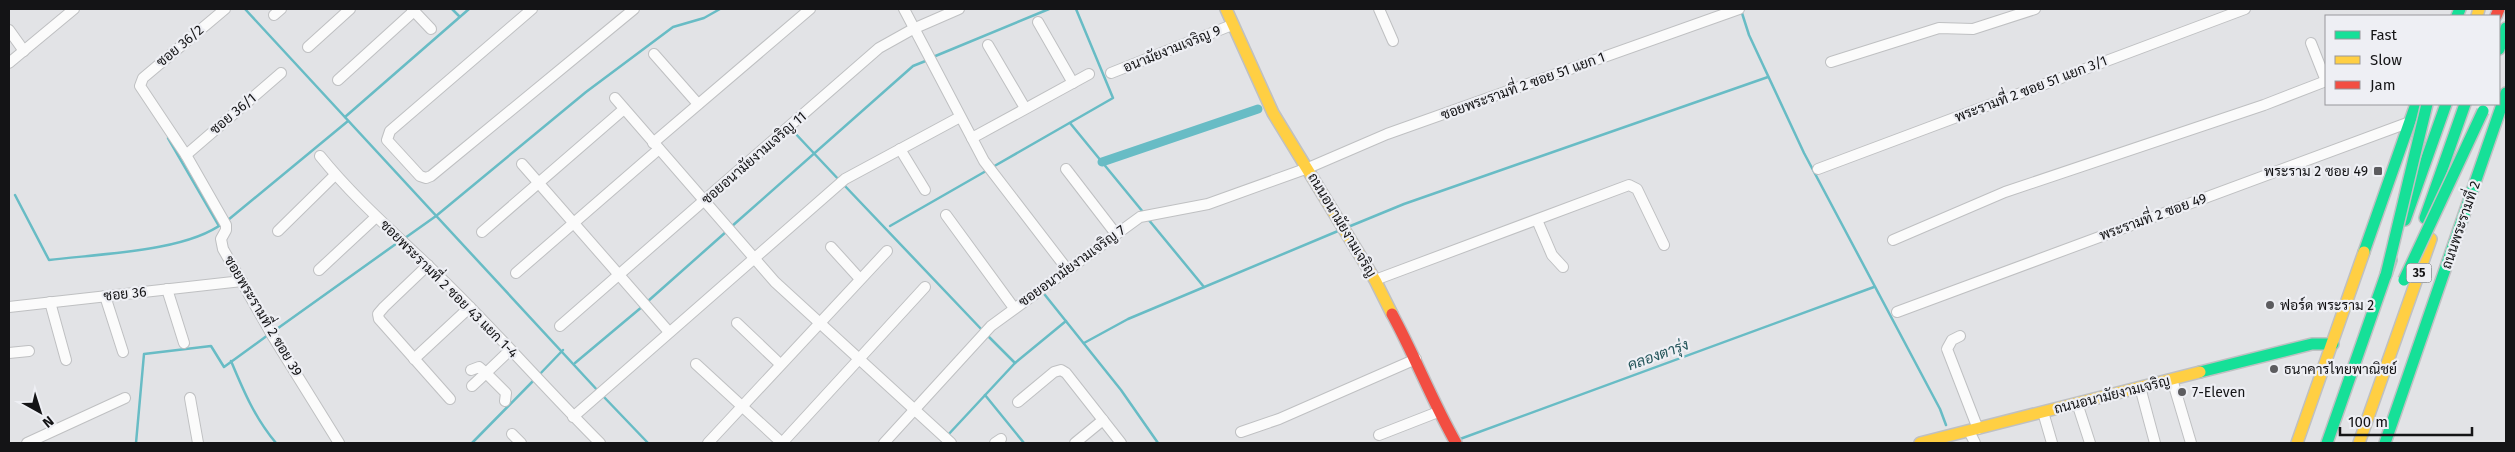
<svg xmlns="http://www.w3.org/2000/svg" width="2515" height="452" viewBox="0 0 2515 452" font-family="'Fira Sans',Sarabun,sans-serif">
<rect width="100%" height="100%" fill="#e2e3e6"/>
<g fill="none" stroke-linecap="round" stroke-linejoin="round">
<g stroke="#68bcc5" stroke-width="2.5">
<polyline points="245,9 599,392"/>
<polyline points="452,9 459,16"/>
<polyline points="1741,10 1749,35 1804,153 1940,409 1946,425"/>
<polyline points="933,57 1049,9"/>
<polyline points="345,117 469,9"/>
<polyline points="1070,123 1143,212"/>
<polyline points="793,131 840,181"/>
<polyline points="168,138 219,226"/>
<polyline points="991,168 1113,98 1076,9"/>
<polyline points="844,185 983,331"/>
<path d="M15 195 49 260C96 254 186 252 223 223"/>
<polyline points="1148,219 1204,287"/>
<polyline points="228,220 348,121"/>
<polyline points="890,226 986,171"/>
<polyline points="731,227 913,66 928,60"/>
<polyline points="1348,227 1404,204 1768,77"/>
<polyline points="405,238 436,216 586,92 673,27 704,18 720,9"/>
<polyline points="1045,295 1121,390 1158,443"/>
<polyline points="647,302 727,231"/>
<polyline points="274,331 400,241"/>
<polyline points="987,335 1015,363"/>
<polyline points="1084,343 1128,319 1338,231"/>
<path d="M231 361C244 392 255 418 276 443"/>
<polyline points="575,363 643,306"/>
<polyline points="538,376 563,350"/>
<polyline points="985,395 1024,443"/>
<polyline points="603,396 648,443"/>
<polyline points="947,436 1015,363 1066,321"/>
<polyline points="1460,439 1874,287"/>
<polyline points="136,443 144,354 211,346 224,367 268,335"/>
<polyline points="472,443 534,380"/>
</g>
<polyline stroke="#68bcc5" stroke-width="9" points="1102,162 1258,109"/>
<g stroke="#bfc0c2" stroke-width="12">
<g id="street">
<polyline points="225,9 143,78 140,86 186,155 226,225 226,230 221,239 223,249 272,335 339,443"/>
<polyline points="412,9 431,29"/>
<polyline points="532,9 390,131 387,140 420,176 426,178 431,176 634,9"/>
<polyline points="904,9 984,161 1067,269"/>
<polyline points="1379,9 1393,41"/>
<polyline points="274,15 281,9"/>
<polyline points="1038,22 1073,83"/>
<polyline points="9,30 24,51"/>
<polyline points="2311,43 2326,81"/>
<polyline points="988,45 1025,108"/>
<polyline points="308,47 350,9"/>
<polyline points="654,54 698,104"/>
<polyline points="1831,62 1939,28 1973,29 2035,9"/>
<polyline points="9,63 74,9"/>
<polyline points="1111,73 1232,25"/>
<polyline points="338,80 414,11"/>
<polyline points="615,98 775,282 951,443"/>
<polyline points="972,138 1089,74"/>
<polyline points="653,143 810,9"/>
<polyline points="900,149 925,190"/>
<polyline points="186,155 281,73"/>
<path d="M320 156C358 203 404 241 446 283 499 335 548 391 600 443"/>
<polyline points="522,164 669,332"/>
<polyline points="1066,169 1116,234"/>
<polyline points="1818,169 2245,9"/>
<polyline points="946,215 1014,308"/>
<polyline points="1537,220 1552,255 1563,267"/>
<polyline points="278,231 335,175"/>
<polyline points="482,232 624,109"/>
<polyline points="1893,240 2005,192 2264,105 2326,81"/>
<polyline points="831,247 860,279"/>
<polyline points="428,265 384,307 378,314 379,319 450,399"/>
<polyline points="319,270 376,217"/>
<polyline points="516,273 659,149"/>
<polyline points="1375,280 1629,185 1637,189 1664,245"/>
<polyline points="167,289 184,343"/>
<polyline points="105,296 123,352"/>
<polyline points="50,302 66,360"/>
<polyline points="9,307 242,281"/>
<polyline points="1897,312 2410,122"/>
<polyline points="737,323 780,364"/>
<polyline points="560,326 879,48 913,29 959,9"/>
<polyline points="1960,336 1952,340 1947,349 1978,429"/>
<polyline points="9,353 29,351"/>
<polyline points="414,359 470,307"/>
<polyline points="696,364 782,443"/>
<polyline points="471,370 479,367 486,373 472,386"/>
<polyline points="2172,379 2191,443"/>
<polyline points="2140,387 2155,443"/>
<polyline points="190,398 198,443"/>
<polyline points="505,401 506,393 486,373 510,350"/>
<polyline points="1018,402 1054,372 1061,370 1066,373 1121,443"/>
<polyline points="2077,403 2090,443"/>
<polyline points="2043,412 2052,443"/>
<polyline points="573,417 845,179 960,117"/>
<polyline points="1969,431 1975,443"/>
<polyline points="1241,432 1279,419 1416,359"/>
<polyline points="512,434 521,443"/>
<polyline points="1379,435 1438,412"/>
<polyline points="27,443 125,398"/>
<polyline points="708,443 887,251"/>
<polyline points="782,443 925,287"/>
<polyline points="884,443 991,326 1140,217 1208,204 1308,168 1387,134 1739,9"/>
<polyline points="995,443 1001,439"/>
<polyline points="1075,443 1103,420"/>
</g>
</g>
<g stroke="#bfc0c2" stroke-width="14">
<g id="fast">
<polyline points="2457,16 2460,9"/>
<polyline points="2499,49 2506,28"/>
<polyline points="2425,218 2465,104"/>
<polyline points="2405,220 2446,104"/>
<polyline points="2364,252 2416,104"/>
<polyline points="2200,372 2312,344 2333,344"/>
<polyline points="2327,443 2391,260"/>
<polyline points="2385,443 2506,93"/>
</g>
</g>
<g stroke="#bfc0c2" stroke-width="14">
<g id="slow">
<polyline points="1226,9 1273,113 1375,280 1392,314"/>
<polyline points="2477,16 2479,9"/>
<polyline points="1920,443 2200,372"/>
<polyline points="2297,443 2364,252"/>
<polyline points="2359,443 2431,239"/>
</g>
</g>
<g stroke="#bfc0c2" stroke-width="14">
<g id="jam">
<polyline points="2496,16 2499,9"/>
<path d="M1392 314C1415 356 1432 401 1456 443"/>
</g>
</g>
<use href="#street" stroke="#fbfbfb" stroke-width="10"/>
<use href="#fast" stroke="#16e098" stroke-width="11"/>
<use href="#slow" stroke="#ffcf43" stroke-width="11"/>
<use href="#jam" stroke="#f24e42" stroke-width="11"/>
<g stroke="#bfc0c2" stroke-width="14" stroke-linecap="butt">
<g id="fast-bridge">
<polyline points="2386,275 2427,104"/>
<polyline points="2404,280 2483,111"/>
</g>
</g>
<use href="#fast-bridge" stroke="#16e098" stroke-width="11"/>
</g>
<g fill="#5c5c5f" stroke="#eeeff4" stroke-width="2">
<rect x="2373" y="166" width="10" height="10" rx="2.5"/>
<circle cx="2270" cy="305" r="5"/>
<circle cx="2274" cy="369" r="5"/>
<circle cx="2182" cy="392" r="5"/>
</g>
<g text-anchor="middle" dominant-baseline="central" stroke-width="4.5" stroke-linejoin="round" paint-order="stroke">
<rect fill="#eeeff4" stroke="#555659" stroke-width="1" x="2406.5" y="263.5" width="25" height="19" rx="4"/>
<g font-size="12" font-weight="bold" fill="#141416">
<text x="2419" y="273">35</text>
</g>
<g font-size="14" fill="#141416" stroke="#eeeff4">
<text transform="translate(180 46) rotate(-40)">ซอย 36/2</text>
<text transform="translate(1172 49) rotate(-22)">อนามัยงามเจริญ 9</text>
<text transform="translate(1523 86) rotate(-20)">ซอยพระรามที่ 2 ซอย 51 แยก 1</text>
<text transform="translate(2031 89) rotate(-21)">พระรามที่ 2 ซอย 51 แยก 3/1</text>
<text transform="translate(233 114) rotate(-40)">ซอย 36/1</text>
<text transform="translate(754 158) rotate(-41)">ซอยอนามัยงามเจริญ 11</text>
<text transform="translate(2153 217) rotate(-20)">พระรามที่ 2 ซอย 49</text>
<text transform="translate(1342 225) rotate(59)">ถนนอนามัยงามเจริญ</text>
<text transform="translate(2461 225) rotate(-71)">ถนนพระรามที่ 2</text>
<text transform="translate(1072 266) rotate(-36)">ซอยอนามัยงามเจริญ 7</text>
<text transform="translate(449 289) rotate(45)">ซอยพระรามที่ 2 ซอย 43 แยก 1-4</text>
<text transform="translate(125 294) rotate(-6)">ซอย 36</text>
<text transform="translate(263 316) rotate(59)">ซอยพระรามที่ 2 ซอย 39</text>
<text transform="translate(2112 395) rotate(-14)">ถนนอนามัยงามเจริญ</text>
</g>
<g font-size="14" fill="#141416" stroke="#eeeff4" text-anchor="start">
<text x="2368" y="171" text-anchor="end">พระราม 2 ซอย 49</text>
<text x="2280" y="305">ฟอร์ด พระราม 2</text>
<text x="2284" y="369">ธนาคารไทยพาณิชย์</text>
<text x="2192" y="392">7-Eleven</text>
</g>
<g font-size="15" font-style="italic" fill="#25565b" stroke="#eeeff4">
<text transform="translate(1658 355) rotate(-20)">คลองตารุ่ง</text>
</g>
</g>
<rect width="2515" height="452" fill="none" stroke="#141416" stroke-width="20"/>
<rect x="2325" y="15" width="175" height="90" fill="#eeeff4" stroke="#97979b"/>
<rect x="2335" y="31" width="25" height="8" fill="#16e098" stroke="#97979b"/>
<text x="2370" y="40" font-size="15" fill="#141416">Fast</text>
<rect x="2335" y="56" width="25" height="8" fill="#ffcf43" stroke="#97979b"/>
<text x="2370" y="65" font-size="15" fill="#141416">Slow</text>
<rect x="2335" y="81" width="25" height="8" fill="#f24e42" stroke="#97979b"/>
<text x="2370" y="90" font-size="15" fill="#141416">Jam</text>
<g transform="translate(40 412) rotate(141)" stroke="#eeeff4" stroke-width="4" paint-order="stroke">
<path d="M0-4L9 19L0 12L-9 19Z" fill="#141416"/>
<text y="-8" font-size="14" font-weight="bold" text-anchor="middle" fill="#141416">N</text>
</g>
<path d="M2340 427v8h132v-8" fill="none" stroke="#141416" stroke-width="2.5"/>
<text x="2348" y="427" font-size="15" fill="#141416" stroke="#eeeff4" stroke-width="4" paint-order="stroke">100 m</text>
</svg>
